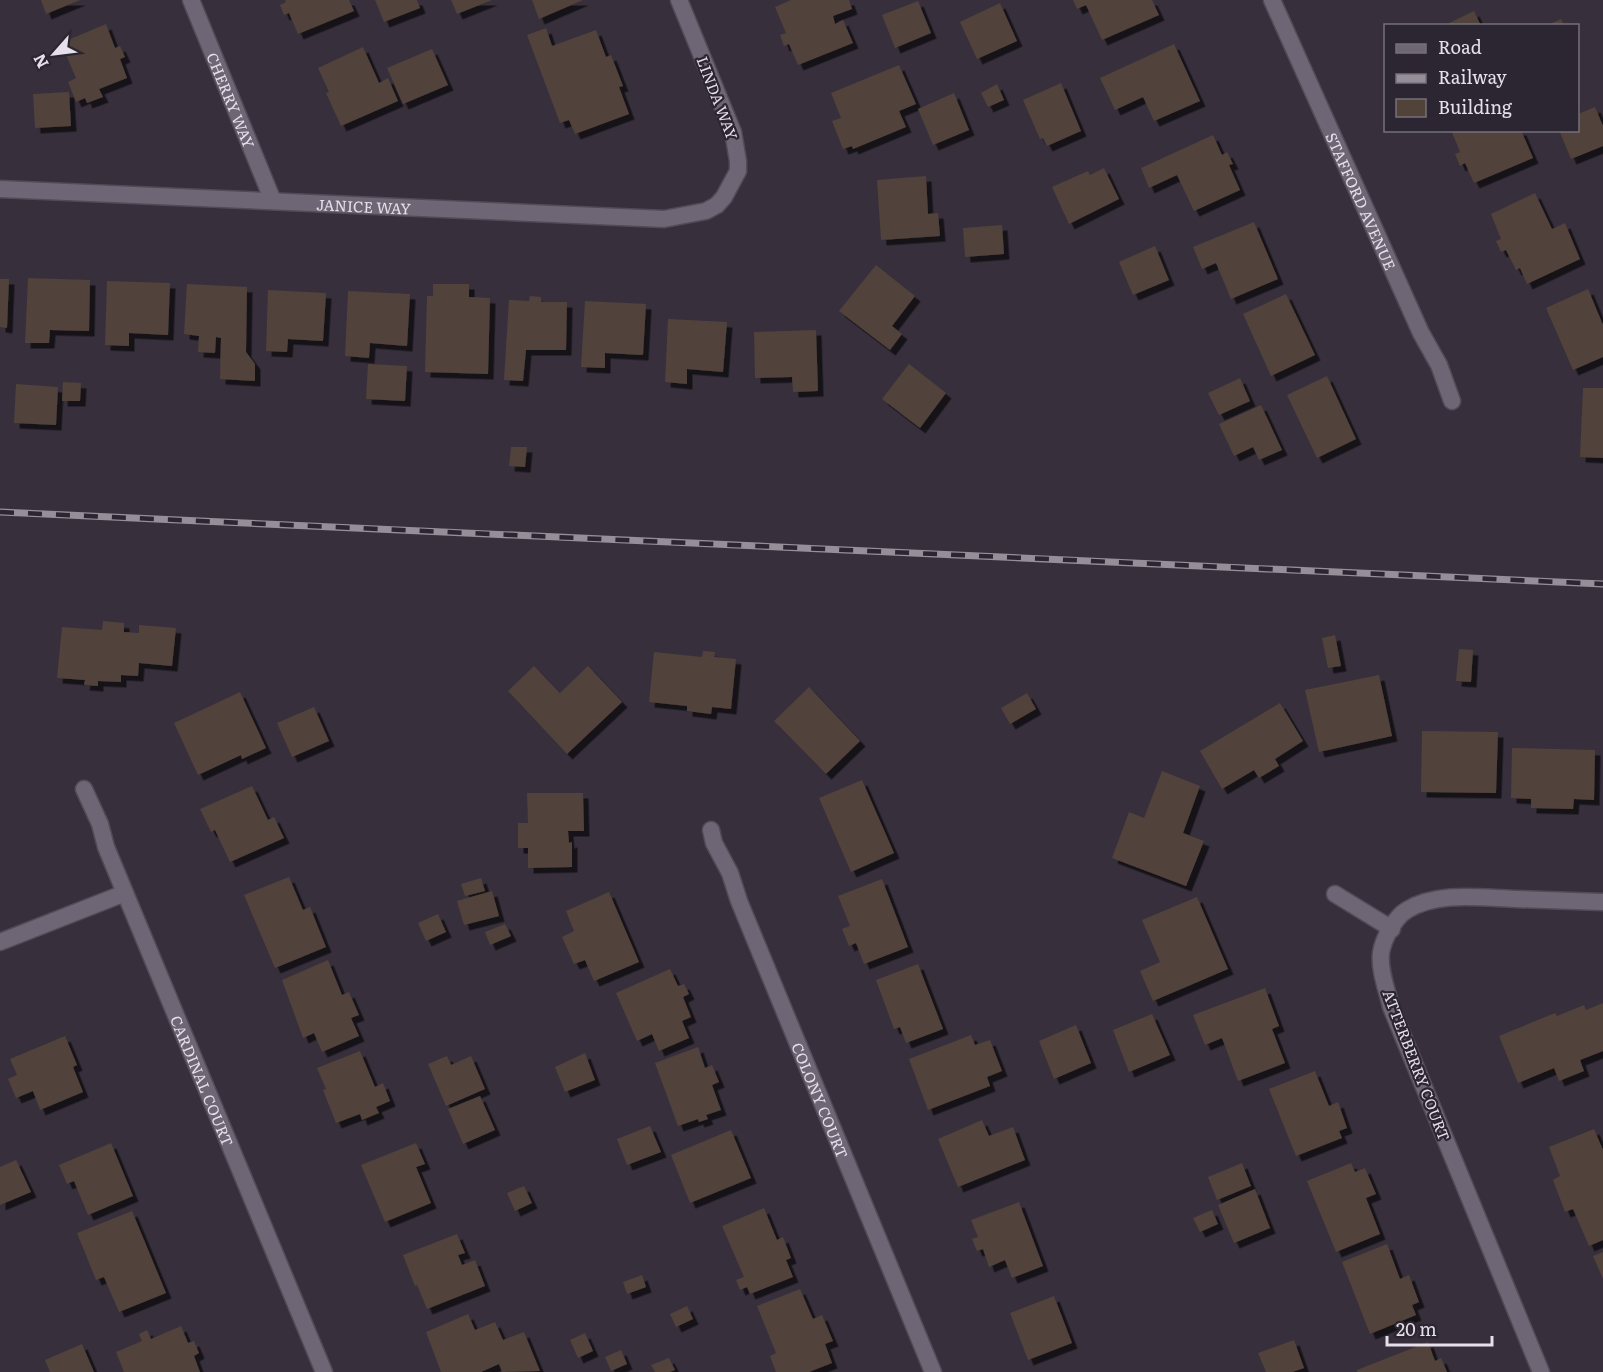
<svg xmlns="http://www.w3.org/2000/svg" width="1603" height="1372" viewBox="0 0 1603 1372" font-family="Literata,serif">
<defs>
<filter id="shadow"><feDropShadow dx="5.5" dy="5.5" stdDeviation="0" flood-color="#0009"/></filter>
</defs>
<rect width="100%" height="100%" fill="#372f3c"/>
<g fill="#51423a" filter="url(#shadow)">
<polygon points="41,0 80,0 46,14"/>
<polygon points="285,0 349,0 354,11 298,34 289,13 284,15 280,5 286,2"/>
<polygon points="375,0 417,0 420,8 384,22"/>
<polygon points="451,0 492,0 457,14"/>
<polygon points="532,0 583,0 539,19"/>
<polygon points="791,0 849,0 852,9 833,16 835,24 843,20 853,43 798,65 789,44 784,46 780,35 786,33 775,7"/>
<polygon points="1073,0 1152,0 1159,15 1102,40 1086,5 1077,9"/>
<polygon points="918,1 931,33 895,48 882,15"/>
<polygon points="1000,3 1017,41 977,59 960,22"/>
<polygon points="1474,11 1481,26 1443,26"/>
<polygon points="1561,19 1564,26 1546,26"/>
<polygon points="106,24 115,48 120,46 125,57 120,59 127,78 99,89 103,97 87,103 85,98 76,102 68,82 76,78 61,43"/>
<polygon points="546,28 552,46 596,30 606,57 611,55 623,86 619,87 629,114 575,134 569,120 560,123 527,35"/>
<polygon points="1174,44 1200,101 1154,121 1143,97 1115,110 1100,78"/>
<polygon points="363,47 379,83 388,78 398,101 341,126 326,93 329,92 318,68"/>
<polygon points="432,49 448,85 403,104 387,68"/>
<polygon points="899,65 916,104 899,111 906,127 853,149 852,146 843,149 832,121 841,118 831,93"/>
<polygon points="1061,83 1081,131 1047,146 1043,138 1040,139 1023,100"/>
<polygon points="997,84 1004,100 988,107 981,93"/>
<polygon points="69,92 71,126 35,128 33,94"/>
<polygon points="954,93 969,130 933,145 918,109"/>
<polygon points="1595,107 1603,126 1603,146 1571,159 1559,130 1578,130 1578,114"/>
<polygon points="1451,130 1521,130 1533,158 1474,183 1465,163 1460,166 1455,154 1460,152"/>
<polygon points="1213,135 1222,155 1227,152 1233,164 1229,165 1240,190 1194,211 1177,175 1149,188 1141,168"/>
<polygon points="1104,168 1119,199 1069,224 1052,187 1088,171 1090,175"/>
<polygon points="926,176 928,214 938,213 940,236 881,240 877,180"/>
<polygon points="1535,193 1552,229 1565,223 1580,259 1527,284 1520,268 1516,270 1506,250 1501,252 1496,241 1501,239 1491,214"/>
<polygon points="1254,222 1278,279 1231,299 1216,263 1202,269 1193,247"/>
<polygon points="1002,225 1004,254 965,257 963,228"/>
<polygon points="1155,246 1169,280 1133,295 1119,262"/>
<polygon points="876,265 915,296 892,326 902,334 890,350 839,311"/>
<polygon points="28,278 90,280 89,331 50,330 49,343 25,343"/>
<polygon points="0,279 9,279 7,328 0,327"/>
<polygon points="107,281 170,283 168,335 129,333 129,346 105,345"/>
<polygon points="187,284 247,287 246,352 255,364 255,381 220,379 221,338 216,337 215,353 198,352 199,336 184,334"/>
<polygon points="433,284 469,284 469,297 490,298 488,374 425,372 427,296 433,296"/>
<polygon points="1588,289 1603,325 1603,357 1573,370 1546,308"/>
<polygon points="268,290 326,293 323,341 288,339 287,352 266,351"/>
<polygon points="348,291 410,294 407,346 370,343 369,358 345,356"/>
<polygon points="1286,294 1315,355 1271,376 1243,314"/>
<polygon points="530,296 541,297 541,302 567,302 566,350 526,350 523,381 504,380 509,300 529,301"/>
<polygon points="585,301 646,304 643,355 605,353 605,368 581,367"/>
<polygon points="668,319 727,322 723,372 687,369 687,384 665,382"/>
<polygon points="816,330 818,391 793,392 792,377 755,378 754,332"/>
<polygon points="368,364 407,366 405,401 366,399"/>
<polygon points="909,364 946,393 920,428 882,399"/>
<polygon points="1327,376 1356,439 1317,458 1287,395"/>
<polygon points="1240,378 1250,401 1219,415 1208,393"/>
<polygon points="63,382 81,383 80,401 62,401"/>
<polygon points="16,384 58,387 56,425 14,423"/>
<polygon points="1583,388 1603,388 1603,458 1580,457"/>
<polygon points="1261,405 1282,450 1259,460 1253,447 1234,456 1219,424"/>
<polygon points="511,447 527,447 525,467 509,466"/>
<polygon points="103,621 124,623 124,632 139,633 139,625 176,628 172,666 139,663 138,676 121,675 121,682 98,681 98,686 84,685 85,680 57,678 62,627 102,630"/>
<polygon points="1335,635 1341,666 1328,668 1322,638"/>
<polygon points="1459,649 1473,650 1471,682 1456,681"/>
<polygon points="703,651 715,652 714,657 736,659 731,709 712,707 711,714 687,711 687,706 649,702 654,652 702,657"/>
<polygon points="534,666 560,693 588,666 622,702 567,754 508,691"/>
<polygon points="1379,675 1392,736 1319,752 1305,690"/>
<polygon points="809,687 860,741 826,774 774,721"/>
<polygon points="240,692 266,748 242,759 241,755 198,775 174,723"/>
<polygon points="1027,693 1036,709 1010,724 1001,708"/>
<polygon points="1280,703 1303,741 1275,759 1279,766 1259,778 1254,770 1222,789 1200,751"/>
<polygon points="314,707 329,741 292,757 277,723"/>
<polygon points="1422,731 1498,732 1496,793 1421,792"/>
<polygon points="1512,748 1595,750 1594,800 1574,799 1573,809 1531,808 1531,799 1511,798"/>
<polygon points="1162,771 1200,786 1183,833 1204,841 1186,886 1112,858 1129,812 1144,818"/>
<polygon points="862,780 894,853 851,872 819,798"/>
<polygon points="252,786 268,820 274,817 284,838 230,862 215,830 211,832 200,809"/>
<polygon points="527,793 583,793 584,831 568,831 569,843 572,842 572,867 528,868 528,848 518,848 518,823 528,823"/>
<polygon points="289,877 303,910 310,907 326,947 275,968 244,895"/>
<polygon points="481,878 485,891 465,896 461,884"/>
<polygon points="882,879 908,947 864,964 856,943 849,946 842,929 850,926 838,896"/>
<polygon points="492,891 499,916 464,925 457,901"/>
<polygon points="609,892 639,962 594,981 585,960 574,964 562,937 574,931 566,911"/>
<polygon points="1197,897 1228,969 1153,1001 1140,971 1160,962 1142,920"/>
<polygon points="438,914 446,932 426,941 418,923"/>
<polygon points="505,924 511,936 490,945 485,932"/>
<polygon points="328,960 342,995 349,992 359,1015 351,1018 359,1036 322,1052 314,1033 303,1038 282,980"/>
<polygon points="918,964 943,1029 906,1043 900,1027 894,1029 876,980"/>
<polygon points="670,969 678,986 684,984 689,994 683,997 691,1017 682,1021 689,1038 659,1051 652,1034 637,1041 616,993"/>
<polygon points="1265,988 1279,1026 1272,1029 1285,1063 1238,1081 1222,1038 1205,1045 1193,1015"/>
<polygon points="1603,1003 1603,1051 1580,1060 1584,1071 1559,1081 1554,1068 1518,1083 1499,1036 1555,1013 1557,1016 1584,1005 1586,1010"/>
<polygon points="1152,1014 1170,1055 1129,1072 1113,1030"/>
<polygon points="1076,1025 1091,1063 1054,1079 1039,1041"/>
<polygon points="971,1035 975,1045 990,1040 1002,1071 987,1077 990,1086 928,1110 909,1059"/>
<polygon points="65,1036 77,1065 73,1067 83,1092 40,1110 33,1091 16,1098 8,1079 17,1075 10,1059"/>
<polygon points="698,1047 705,1068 712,1065 719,1082 712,1085 721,1110 706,1115 708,1119 699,1122 698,1119 678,1126 655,1063"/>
<polygon points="360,1051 375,1087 383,1083 390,1101 376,1107 379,1113 362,1120 360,1114 336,1123 323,1090 326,1089 317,1068"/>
<polygon points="585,1053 595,1080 565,1092 555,1067"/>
<polygon points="447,1056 451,1065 471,1056 485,1089 446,1106 428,1064"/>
<polygon points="1315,1071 1329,1106 1338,1102 1347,1128 1339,1131 1342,1138 1296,1156 1269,1089"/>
<polygon points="480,1096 495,1130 463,1144 448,1109"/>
<polygon points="982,1120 989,1136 1013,1127 1025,1160 958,1187 938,1139"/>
<polygon points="650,1126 661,1152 627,1165 617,1139"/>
<polygon points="1594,1129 1603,1150 1603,1240 1589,1246 1573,1209 1565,1212 1553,1180 1560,1176 1549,1147"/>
<polygon points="731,1130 751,1178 690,1203 671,1155"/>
<polygon points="111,1143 133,1196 88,1215 74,1181 67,1184 59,1165"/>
<polygon points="416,1143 425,1164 416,1167 431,1203 385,1222 361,1165"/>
<polygon points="16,1160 31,1192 0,1205 0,1167"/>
<polygon points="1242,1163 1251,1186 1217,1200 1208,1177"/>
<polygon points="1351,1163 1355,1172 1365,1168 1376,1194 1366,1198 1380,1234 1336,1252 1307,1181"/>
<polygon points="524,1186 532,1203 515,1211 507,1193"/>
<polygon points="1255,1189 1270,1228 1234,1243 1218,1205"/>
<polygon points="1019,1202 1043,1266 1012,1278 1005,1260 989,1267 983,1249 977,1251 972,1239 978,1237 971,1220"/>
<polygon points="764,1208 777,1240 783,1237 791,1258 786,1260 793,1277 750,1294 747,1287 740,1290 736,1280 744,1277 722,1226"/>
<polygon points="1212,1210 1218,1224 1200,1232 1193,1218"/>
<polygon points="132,1211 166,1293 119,1312 104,1277 96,1280 77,1233"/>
<polygon points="457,1234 465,1253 458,1255 462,1265 475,1260 485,1286 427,1309 417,1285 415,1286 403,1255"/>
<polygon points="1387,1244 1400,1279 1409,1275 1419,1302 1412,1305 1416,1315 1370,1334 1342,1262"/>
<polygon points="1603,1252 1603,1279 1593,1256"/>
<polygon points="642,1275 646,1287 627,1294 623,1282"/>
<polygon points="800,1289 813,1319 822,1315 833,1341 825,1344 832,1363 809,1372 776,1372 770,1356 776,1353 757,1306"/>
<polygon points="1054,1296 1072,1343 1028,1360 1010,1313"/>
<polygon points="687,1306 693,1319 676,1327 670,1314"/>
<polygon points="468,1314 475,1330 495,1322 503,1340 524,1332 540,1371 502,1372 499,1364 481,1372 441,1372 426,1332"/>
<polygon points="181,1326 188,1343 194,1341 199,1353 194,1356 200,1372 124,1372 116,1352 142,1341 139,1334 147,1330 151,1339"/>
<polygon points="585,1333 593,1351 578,1358 570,1340"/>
<polygon points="1294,1340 1304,1368 1292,1372 1266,1372 1258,1353"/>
<polygon points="1428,1342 1435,1361 1441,1358 1447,1372 1357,1372 1357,1370"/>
<polygon points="82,1344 94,1372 50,1372 45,1360"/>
<polygon points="621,1350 627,1364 611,1371 605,1357"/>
<polygon points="669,1358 675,1370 670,1372 655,1372 651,1365"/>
</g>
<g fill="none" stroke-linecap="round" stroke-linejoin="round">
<g stroke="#524b56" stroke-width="19">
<g id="minor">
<path id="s1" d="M191 0 273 201"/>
<path id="s2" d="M1272 0 1421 333 1439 365 1452 401"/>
<path id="s3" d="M0 189 664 219 706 211 717 205 724 197 738 171V161L733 132 679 0"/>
<path id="s4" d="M84 789 100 824 106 847 324 1372"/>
<path id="s5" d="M711 830 714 843 730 873 739 901 933 1372"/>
<polyline points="1335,894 1392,929"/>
<polyline points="0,942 125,893"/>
<path d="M1541 1372 1391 1007C1387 990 1379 970 1381 953 1383 939 1395 917 1407 910 1438 891 1481 898 1515 899 1545 900 1574 901 1603 902"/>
</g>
</g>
<use href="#minor" stroke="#6e6675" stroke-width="16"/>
<g stroke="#968f9a" stroke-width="7">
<polyline id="rail" points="0,512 1603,584"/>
</g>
<use href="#rail" stroke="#2c2532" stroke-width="4.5" stroke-dasharray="14" stroke-linecap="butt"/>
</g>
<g text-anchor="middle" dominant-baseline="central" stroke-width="4.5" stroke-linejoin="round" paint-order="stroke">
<g font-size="15" fill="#e5e0e9" stroke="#2c2532">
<text transform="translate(718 98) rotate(69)">LINDA WAY</text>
<text stroke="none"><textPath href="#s1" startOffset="108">CHERRY WAY</textPath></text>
<text stroke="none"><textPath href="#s2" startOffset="220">STAFFORD AVENUE</textPath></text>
<text stroke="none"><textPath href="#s3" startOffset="364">JANICE WAY</textPath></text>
<text transform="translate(1417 1065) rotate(69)">ATTERBERRY COURT</text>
<text stroke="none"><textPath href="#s4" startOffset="315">CARDINAL COURT</textPath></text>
<text stroke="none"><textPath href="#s5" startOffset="292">COLONY COURT</textPath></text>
</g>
</g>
<rect x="1384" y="24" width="195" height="108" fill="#2c2532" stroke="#76707b" stroke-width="1.5"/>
<rect x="1396" y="44" width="30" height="9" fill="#6e6675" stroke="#76707b" stroke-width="1.5"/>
<text x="1438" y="54" font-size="18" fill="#e5e0e9">Road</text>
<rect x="1396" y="74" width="30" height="9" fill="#968f9a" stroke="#76707b" stroke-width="1.5"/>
<text x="1438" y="84" font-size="18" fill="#e5e0e9">Railway</text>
<rect x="1396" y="99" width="30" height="18" fill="#51423a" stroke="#76707b" stroke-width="1.5"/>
<text x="1438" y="114" font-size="18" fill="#e5e0e9">Building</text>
<g transform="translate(54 54) rotate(242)" stroke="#2c2532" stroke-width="4.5" paint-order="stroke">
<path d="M0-4.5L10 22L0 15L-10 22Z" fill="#e5e0e9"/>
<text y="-9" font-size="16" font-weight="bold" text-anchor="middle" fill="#e5e0e9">N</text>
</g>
<path d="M1387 1336v9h105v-9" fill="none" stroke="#e5e0e9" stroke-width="3"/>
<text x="1396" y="1336" font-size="18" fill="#e5e0e9" stroke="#2c2532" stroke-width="4.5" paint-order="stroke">20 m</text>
</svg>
